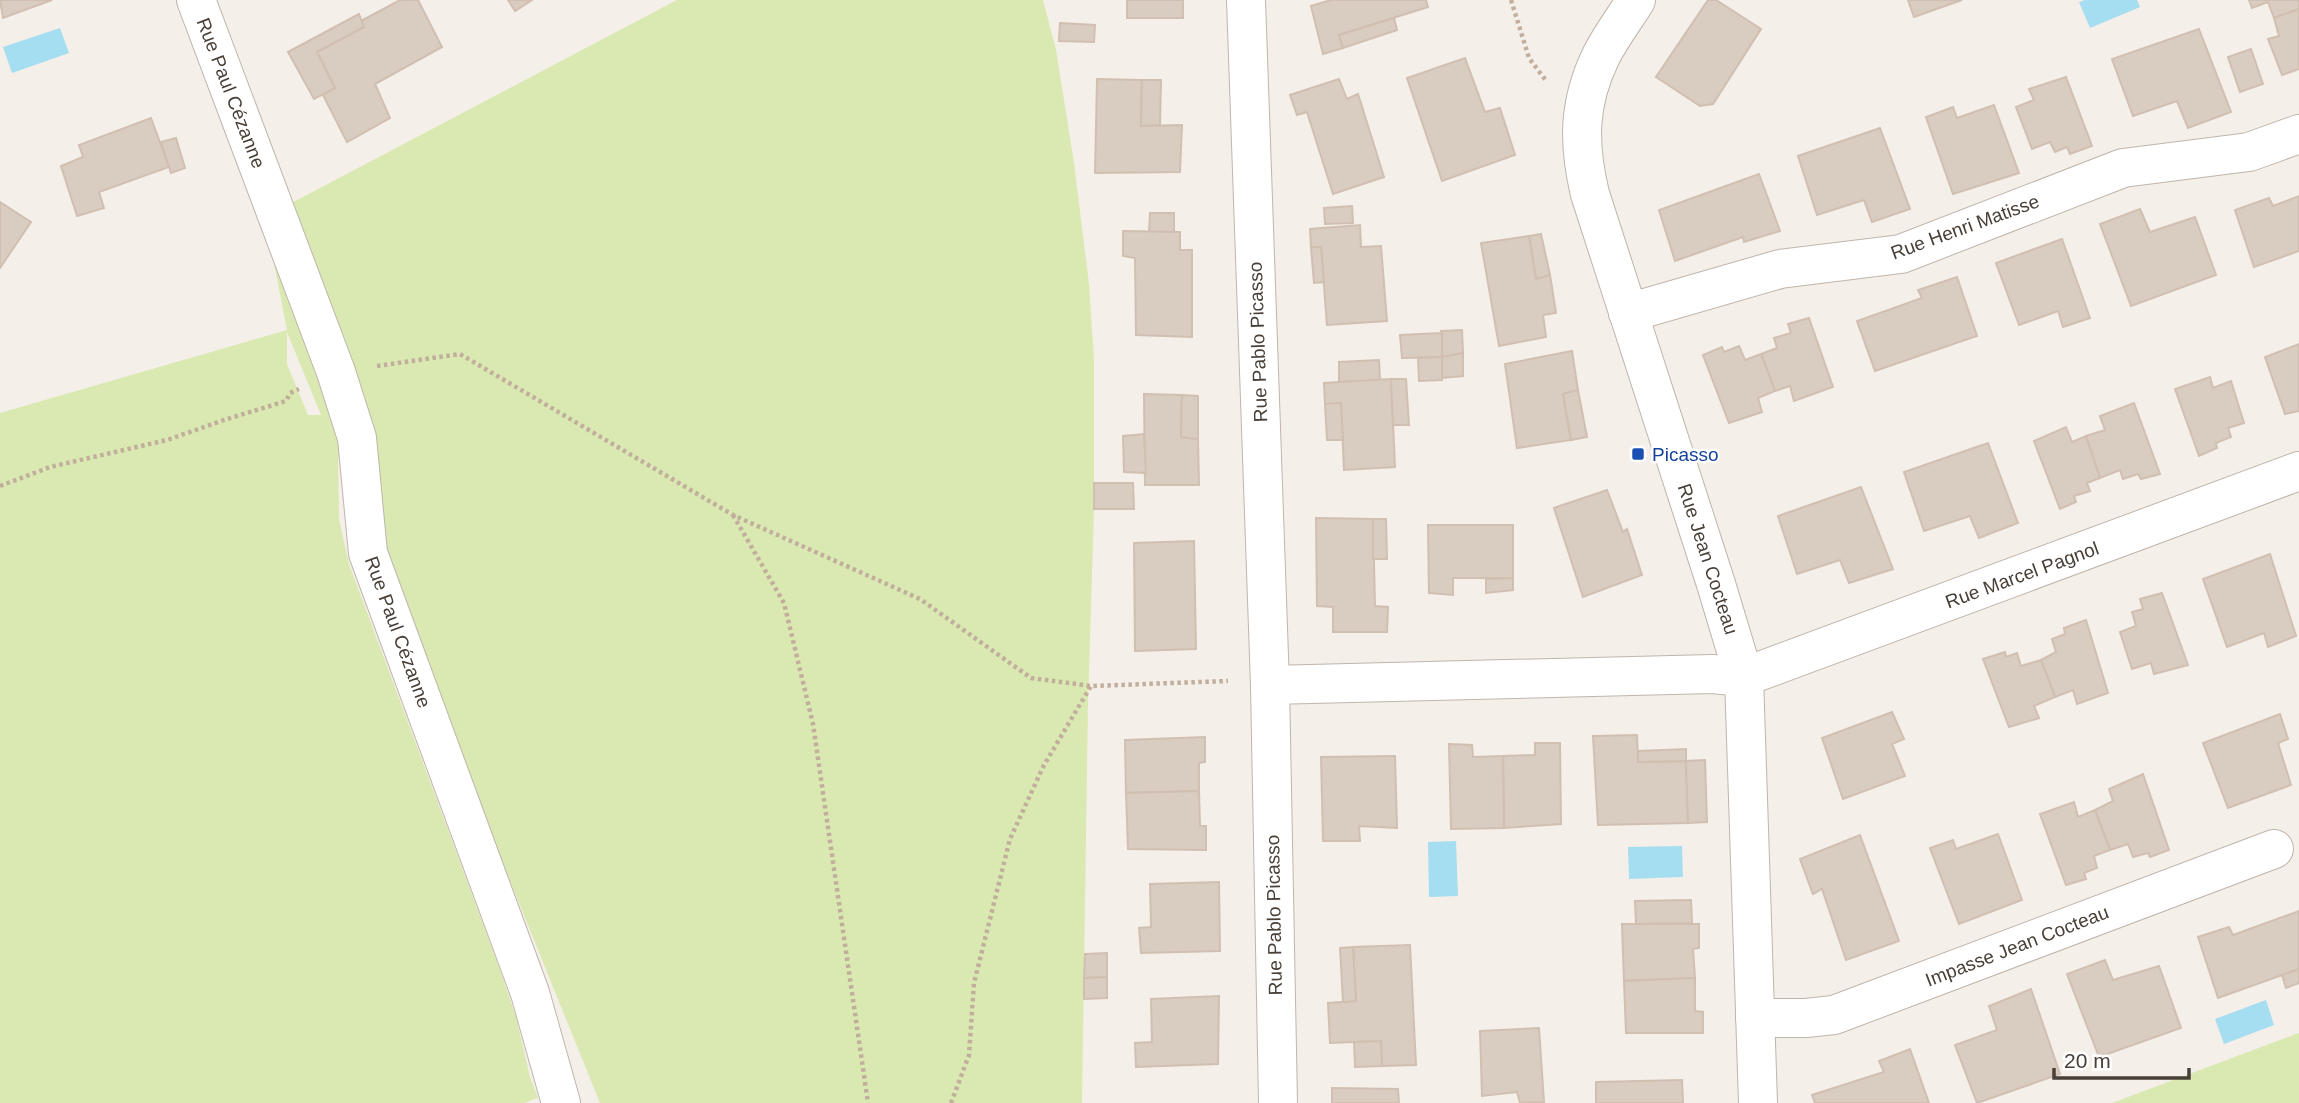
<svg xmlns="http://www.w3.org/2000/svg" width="2299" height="1103" viewBox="0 0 2299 1103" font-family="Helvetica,sans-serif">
<rect width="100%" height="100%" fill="#f4efe9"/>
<g fill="#d9e9b1" fill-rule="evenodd">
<path d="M677 0H1043L1056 50 1074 163 1089 284 1094 359V509L1088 703 1082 1103H600L338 456 339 519 349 564 499 967 516 1017 530 1077 538 1098 524 1103H0V413L287 330 265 217ZM287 332 321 415H308L287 364Z"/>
<polygon points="2299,1033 2299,1103 2112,1103"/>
</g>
<g fill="#a5def1">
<polygon points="2085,0 2137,0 2140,7 2090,28 2079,2"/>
<polygon points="60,28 69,53 12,73 3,47"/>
<polygon points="1456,841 1458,896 1429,897 1428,842"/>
<polygon points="1682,846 1683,877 1629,879 1628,847"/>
<polygon points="2266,1000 2274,1025 2224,1044 2215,1019"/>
</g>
<g fill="#d9ccc1" stroke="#d1bfb1" stroke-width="2">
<polygon points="0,0 52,0 3,18"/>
<polygon points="400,0 418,0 442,47 375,84 390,118 347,142 323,95 335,88 317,52 364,27 361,21"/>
<polygon points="508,0 532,0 515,11"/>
<rect x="1127" y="0" width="56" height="18"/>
<polygon points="1331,0 1426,0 1428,7 1339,35 1343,48 1323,54 1311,6"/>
<polygon points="1708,0 1716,0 1761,29 1713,104 1700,106 1656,77"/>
<polygon points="1908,0 1962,0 1914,17"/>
<polygon points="2249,0 2299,0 2299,9 2274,18 2268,2 2252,8"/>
<polygon points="2299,9 2299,69 2282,75 2268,39 2279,36 2274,18"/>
<polygon points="359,14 364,27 317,52 335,88 314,99 288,52"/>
<polygon points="1394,18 1397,30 1343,48 1339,35"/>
<polygon points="1060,23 1095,25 1094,42 1059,41"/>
<polygon points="2199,29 2231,112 2188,128 2177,101 2133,116 2112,59"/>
<polygon points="2251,49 2263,84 2240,92 2228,57"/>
<polygon points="1465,58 1485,112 1500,108 1515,155 1442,181 1407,78"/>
<polygon points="2066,77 2092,146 2070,154 2067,147 2055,152 2050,142 2032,149 2016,107 2034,100 2029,89"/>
<polygon points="1097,79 1142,80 1141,126 1182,125 1180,172 1095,173"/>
<polygon points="1339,79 1347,99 1358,94 1384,177 1333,194 1307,112 1297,115 1290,95"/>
<polygon points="1142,80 1161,80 1160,125 1141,126"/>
<polygon points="1994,105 2019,173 1953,194 1926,117 1953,107 1957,118"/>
<polygon points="151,118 169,167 99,192 104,208 77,216 61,166 83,157 79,145"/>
<polygon points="1880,128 1910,209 1872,222 1864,200 1817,215 1798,156"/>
<polygon points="176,138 185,168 171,173 161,142"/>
<polygon points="1759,174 1780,231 1744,242 1743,237 1675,261 1659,210"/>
<polygon points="2299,196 2299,251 2254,267 2235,210 2269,198 2273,206"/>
<polygon points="0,202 31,222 0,268"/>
<polygon points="1352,206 1353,223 1325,224 1324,208"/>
<polygon points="2140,209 2150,232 2195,217 2216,275 2131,306 2100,224"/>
<polygon points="1150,213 1174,213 1174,232 1149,232"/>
<polygon points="1360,225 1361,247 1381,246 1387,321 1327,325 1321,247 1311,247 1310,229"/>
<polygon points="1123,231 1180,232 1180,250 1192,250 1192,337 1136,335 1135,258 1123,256"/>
<polygon points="1541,234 1550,275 1536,279 1529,236"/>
<polygon points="1529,236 1536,279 1550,275 1556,313 1543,315 1546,337 1499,346 1481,243"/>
<polygon points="2062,239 2090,318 2063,327 2058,311 2019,325 1996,263"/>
<polygon points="1311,247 1321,247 1324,282 1314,283"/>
<polygon points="1957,277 1977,336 1875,371 1857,321 1922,298 1918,290"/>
<polygon points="1809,318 1833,387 1794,401 1790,386 1775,391 1761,354 1777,348 1774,338 1791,333 1788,324"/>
<polygon points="1462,330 1463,353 1442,357 1441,331"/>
<polygon points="1442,333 1442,357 1402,358 1400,335"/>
<polygon points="2299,344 2299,411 2285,414 2265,357"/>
<polygon points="1739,346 1745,360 1761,354 1775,391 1758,398 1762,412 1729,423 1703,355 1722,347 1724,352"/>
<polygon points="1572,351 1578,390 1563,394 1571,440 1517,448 1505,364"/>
<polygon points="1463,353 1463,376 1442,378 1442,357"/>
<polygon points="1442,357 1442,380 1419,381 1418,358"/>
<polygon points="1379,360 1380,380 1339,382 1339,362"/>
<polygon points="2210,377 2213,388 2231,381 2244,423 2228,428 2231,437 2216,443 2217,448 2199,456 2175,389"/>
<polygon points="1391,379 1395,467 1344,470 1341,403 1325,404 1324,383"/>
<polygon points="1391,379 1406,379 1409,425 1393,425"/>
<polygon points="1578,390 1587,437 1571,440 1563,394"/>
<polygon points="1144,394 1182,395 1181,437 1198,439 1199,485 1145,485"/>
<polygon points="1182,395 1198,396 1198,439 1181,437"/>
<polygon points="1341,403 1343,440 1327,440 1325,404"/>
<polygon points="2134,403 2160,474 2141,479 2138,474 2123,479 2120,470 2100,478 2086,436 2105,430 2100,416"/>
<polygon points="2066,427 2072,442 2086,436 2100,478 2087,483 2090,491 2074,496 2076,502 2060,509 2034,441"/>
<polygon points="1144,434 1146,473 1124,472 1123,436"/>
<polygon points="1988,443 2018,523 1979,538 1970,516 1924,531 1904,472"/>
<polygon points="1094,483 1133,483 1134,509 1094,509"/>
<polygon points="1861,487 1893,569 1849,583 1840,560 1797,574 1778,516"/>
<polygon points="1607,490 1623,532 1627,529 1642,575 1583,597 1554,508"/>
<polygon points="1316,518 1373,519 1375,606 1388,607 1387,632 1333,632 1333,607 1317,606"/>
<polygon points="1373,519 1386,519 1387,559 1373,559"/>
<polygon points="1428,525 1513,525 1513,578 1453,578 1453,595 1429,593"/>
<polygon points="1194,541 1196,649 1135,651 1134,543"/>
<polygon points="2270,554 2296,636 2268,647 2264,633 2227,647 2203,579"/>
<polygon points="1513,578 1513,590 1486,593 1486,579"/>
<polygon points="2162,593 2188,665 2154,674 2151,663 2132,669 2120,632 2136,626 2132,612 2143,609 2140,599"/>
<polygon points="2086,620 2108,693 2077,704 2073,690 2055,697 2041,660 2056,652 2052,639 2065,634 2064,628"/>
<polygon points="2005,652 2006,657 2017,653 2021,666 2041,660 2055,697 2034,706 2039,718 2009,727 1983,659"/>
<polygon points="1892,712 1904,739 1892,744 1905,776 1843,799 1822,738"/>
<polygon points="2280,714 2288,739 2278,743 2291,785 2228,808 2203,743"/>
<polygon points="1637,735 1638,762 1686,761 1688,823 1598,825 1593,736"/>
<polygon points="1205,737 1205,762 1199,763 1199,791 1126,793 1125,740"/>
<polygon points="1535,743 1560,743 1561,824 1504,828 1503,756 1535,755"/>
<polygon points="1449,744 1472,745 1473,757 1503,756 1504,828 1451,829"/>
<polygon points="1686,749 1686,761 1638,762 1638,751"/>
<polygon points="1395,756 1397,828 1359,826 1360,841 1323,841 1321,757"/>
<polygon points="1705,760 1707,822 1688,823 1686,761"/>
<polygon points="2143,774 2169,850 2150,857 2148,853 2133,857 2128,844 2110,850 2095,810 2113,801 2109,789"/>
<polygon points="1199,791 1200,826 1206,826 1206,850 1128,849 1126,793"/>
<polygon points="2074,802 2078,817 2095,810 2110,850 2094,856 2097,868 2084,873 2086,879 2066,885 2040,814"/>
<polygon points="1998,834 2022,900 1959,924 1930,848 1953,840 1956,849"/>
<polygon points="1860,835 1899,941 1846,960 1822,889 1813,894 1800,859"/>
<polygon points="1219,882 1220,951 1141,953 1139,928 1151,927 1150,884"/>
<polygon points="1691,900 1692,923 1636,924 1635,901"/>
<polygon points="2299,911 2299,969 2218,998 2198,937 2229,927 2233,935"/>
<polygon points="1622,924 1699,924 1699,948 1693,949 1695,978 1624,981"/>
<polygon points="1410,945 1416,1065 1382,1066 1381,1041 1330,1043 1328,1003 1356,1001 1353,947"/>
<polygon points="1353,947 1356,1001 1343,1002 1340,948"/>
<polygon points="1107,953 1107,977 1084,978 1085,954"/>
<polygon points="2105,960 2113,980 2159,966 2181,1028 2099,1057 2067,974"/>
<polygon points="2299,969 2299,983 2286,988 2282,975"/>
<polygon points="1107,977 1107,998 1084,999 1084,978"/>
<polygon points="1695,978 1695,1011 1703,1012 1703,1033 1626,1033 1624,981"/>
<polygon points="2031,989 2060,1074 1977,1103 1955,1045 1997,1030 1989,1006"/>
<polygon points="1219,996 1218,1064 1136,1067 1135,1043 1152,1042 1151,999"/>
<polygon points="1539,1028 1544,1102 1520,1103 1517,1092 1482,1096 1480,1031"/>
<polygon points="1381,1041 1382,1066 1355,1067 1354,1042"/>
<polygon points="1910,1049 1929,1103 1815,1103 1812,1095 1884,1072 1879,1061"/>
<polygon points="1682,1080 1683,1103 1596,1103 1596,1082"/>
<polygon points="1332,1088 1398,1089 1399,1103 1332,1103"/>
</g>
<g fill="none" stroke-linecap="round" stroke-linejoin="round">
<g stroke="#c0b5ab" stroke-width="40">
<g id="minor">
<polyline points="196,0 336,372 357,438 368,553 530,993 561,1103"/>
<polyline points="1246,0 1270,685 1278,1103"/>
<path d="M1636 0C1625 18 1611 36 1601 56 1578 103 1578 144 1590 194L1716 584 1744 677 1758 1103"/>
<polyline points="1628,313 1780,269 1901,254 2123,168 2249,152 2299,134"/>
<polyline points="1270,685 1712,674 1744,677 2299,471"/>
<polyline points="1755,1018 1806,1018 1834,1015 2274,849"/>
</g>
</g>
<g stroke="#c2ae9c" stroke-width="4.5" stroke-dasharray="3.5 3.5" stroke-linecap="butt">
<polyline points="1511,0 1529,58 1547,82"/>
<polyline points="377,366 460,354 733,515 920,599 1031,678 1091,686 1228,681"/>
<polyline points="0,486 50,467 167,440 224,420 286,401 290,393 299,389"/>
<polyline points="733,515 784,603 813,724 868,1103"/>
<polyline points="951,1103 969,1055 974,983 1010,839 1044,765 1091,686"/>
</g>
<use href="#minor" stroke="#fff" stroke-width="38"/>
</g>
<rect fill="#1a4fb4" stroke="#fff" stroke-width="2.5" x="1631" y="447" width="14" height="14" rx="3.5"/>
<g text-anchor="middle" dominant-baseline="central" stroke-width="5" stroke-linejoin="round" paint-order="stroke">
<g font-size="19" fill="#483f37" stroke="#fff">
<text transform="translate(231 93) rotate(69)">Rue Paul Cézanne</text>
<text transform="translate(1965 227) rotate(-20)">Rue Henri Matisse</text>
<text transform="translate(1258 342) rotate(-92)">Rue Pablo Picasso</text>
<text transform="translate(1708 559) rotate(72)">Rue Jean Cocteau</text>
<text transform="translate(2022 575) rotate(-20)">Rue Marcel Pagnol</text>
<text transform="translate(398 632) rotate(70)">Rue Paul Cézanne</text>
<text transform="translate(1274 915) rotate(-91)">Rue Pablo Picasso</text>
<text transform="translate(2017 946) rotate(-21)">Impasse Jean Cocteau</text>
</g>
<g font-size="19" fill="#164399" stroke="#fff" text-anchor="start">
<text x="1652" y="454">Picasso</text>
</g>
</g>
<path d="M2054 1068v10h135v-10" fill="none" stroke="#483f37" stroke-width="3.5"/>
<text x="2064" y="1068" font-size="21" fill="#483f37" stroke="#ffffff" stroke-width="5" paint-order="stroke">20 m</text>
</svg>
